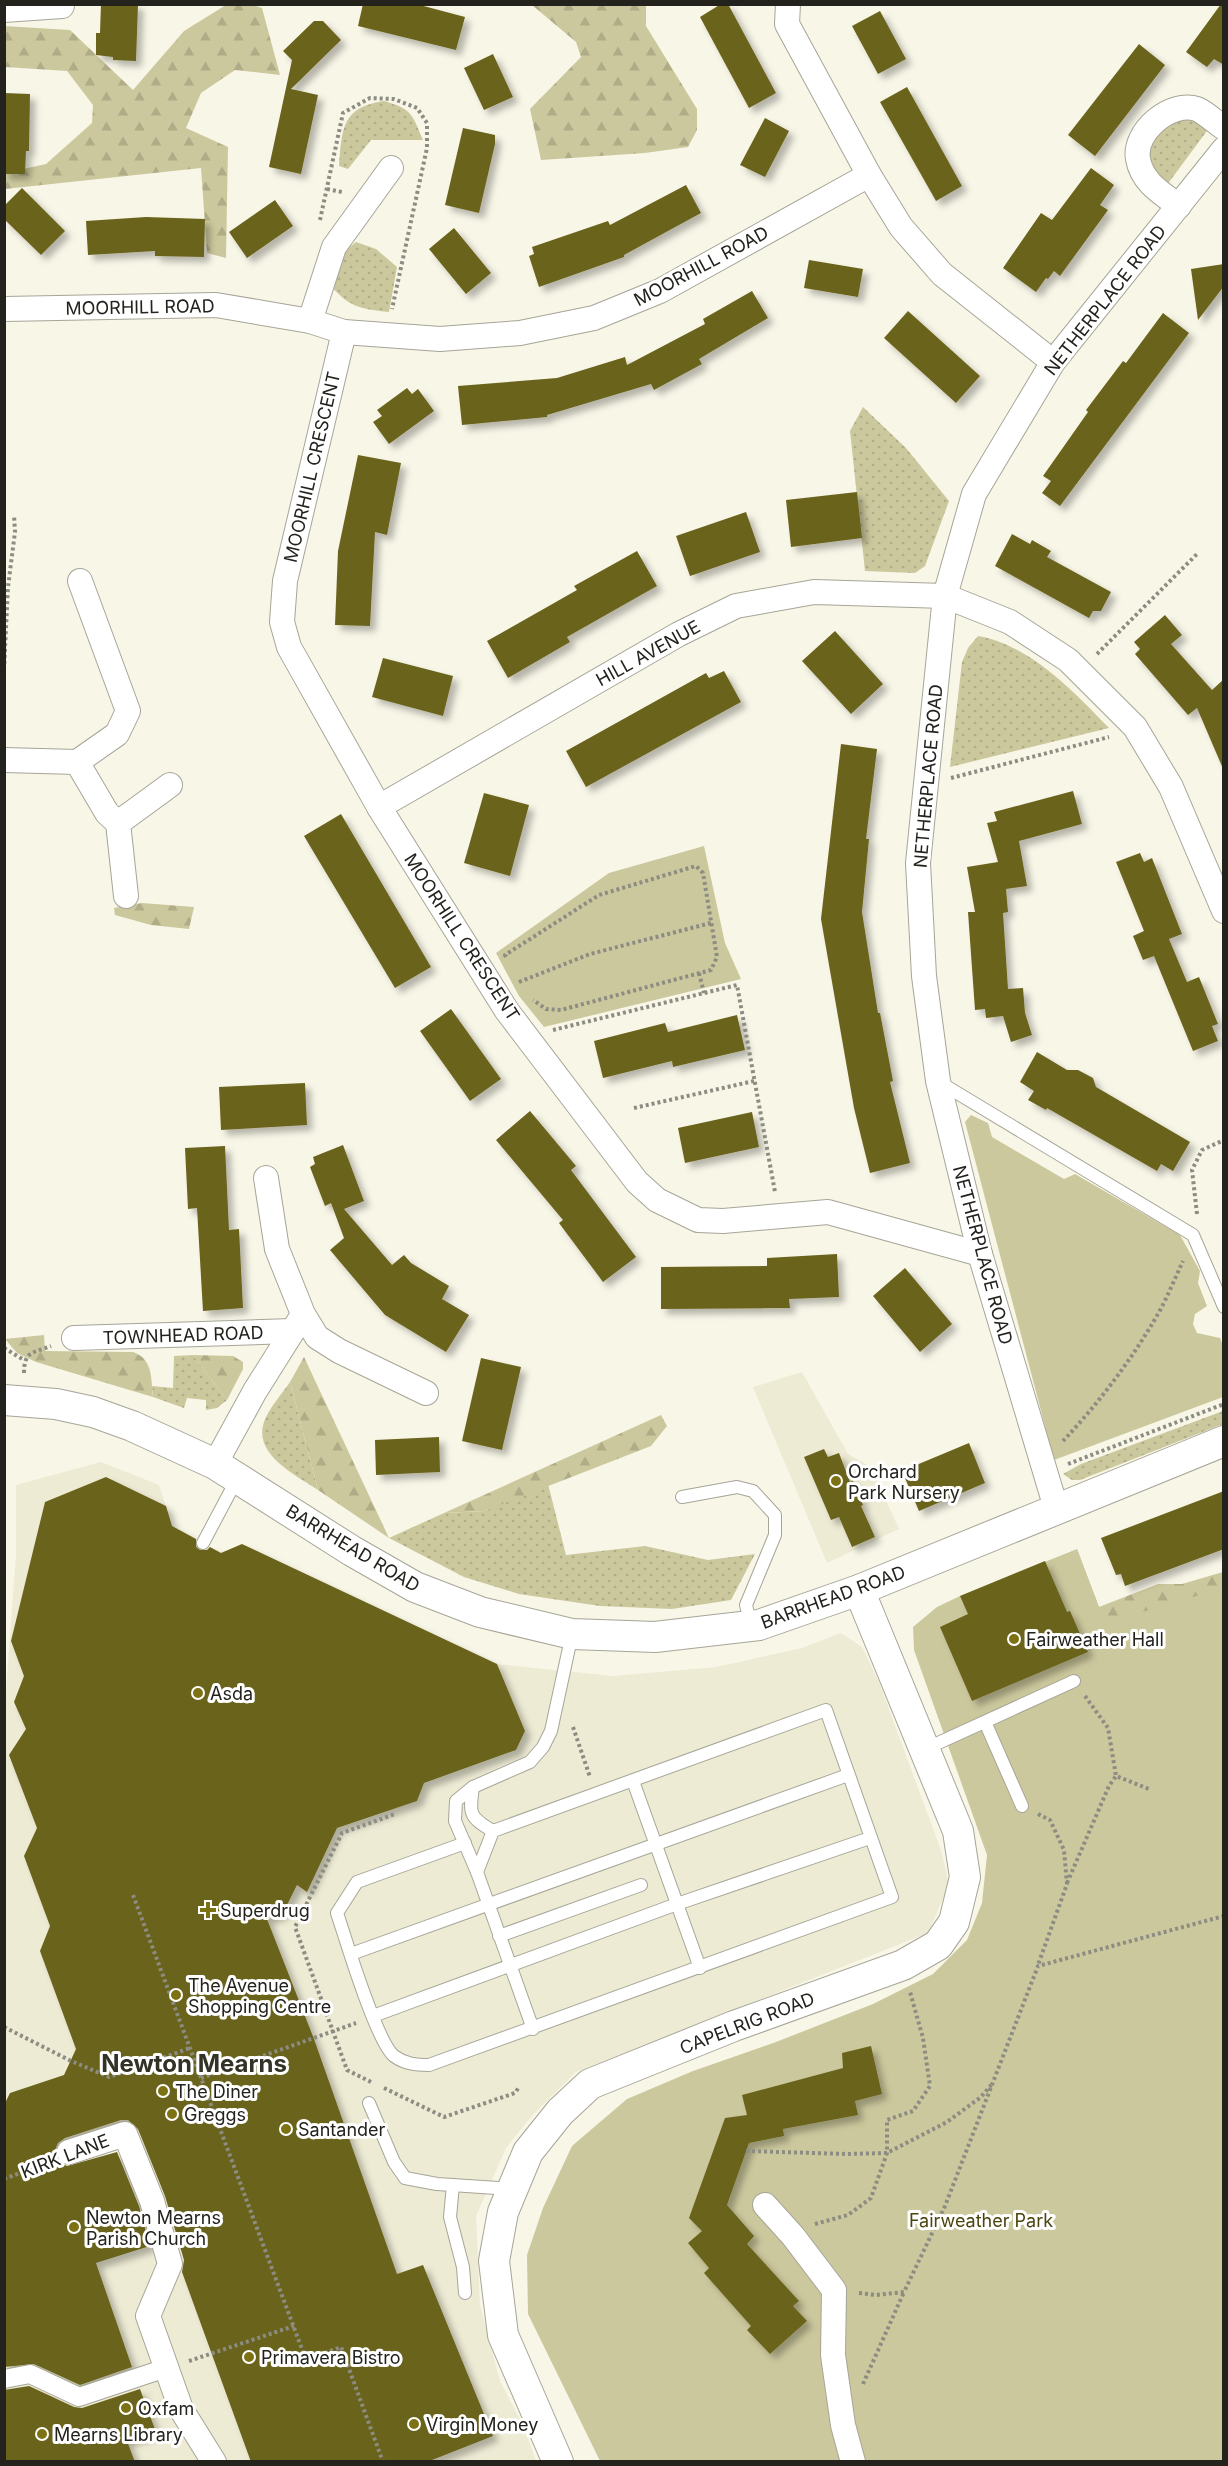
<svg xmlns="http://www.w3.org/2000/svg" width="1228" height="2466" viewBox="0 0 1228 2466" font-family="Inter,sans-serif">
<defs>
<pattern id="grass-dots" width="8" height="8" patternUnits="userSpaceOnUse" patternTransform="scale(1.5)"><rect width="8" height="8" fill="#ccc89d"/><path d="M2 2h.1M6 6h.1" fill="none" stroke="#afac87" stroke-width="1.8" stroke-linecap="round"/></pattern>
<pattern id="forest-firs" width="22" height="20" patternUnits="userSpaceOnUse" patternTransform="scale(1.5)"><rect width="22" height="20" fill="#ccc89d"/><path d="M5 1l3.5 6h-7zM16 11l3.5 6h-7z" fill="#afac87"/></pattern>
<filter id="shadow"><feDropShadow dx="5.5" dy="5.5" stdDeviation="3" flood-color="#0004"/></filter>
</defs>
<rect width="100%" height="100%" fill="#f8f6e7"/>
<g fill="#edebd4">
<polygon points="802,1372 848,1454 871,1467 899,1529 827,1563 753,1387"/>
<polygon points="101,1462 159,1485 172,1526 221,1553 242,1544 497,1664 613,1676 716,1667 802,1648 841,1633 862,1647 879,1682 942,1853 949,1885 928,1933 576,2072 530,2118 506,2148 476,2216 480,2305 500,2381 523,2425 536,2461 5,2461 5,2304 96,2263 158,2244 119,2143 5,2186 4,1717 16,1555 16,1485"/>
</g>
<g fill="url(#grass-dots)">
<path d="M384 101C412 109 412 114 423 140H371L348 169 339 166C342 128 342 107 384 101Z"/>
<polygon points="1178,115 1212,124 1164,189 1150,174 1146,149 1151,135"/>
<path d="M356 242 376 249 397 267 389 312C362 309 350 308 331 286L341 254Z"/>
<polygon points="863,407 906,448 949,501 925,566 915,573 865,571 850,431"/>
<path d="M978 636C1030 645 1073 691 1109 728L950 767 962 662 968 648Z"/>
<polygon points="193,1355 227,1400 217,1408 206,1410 206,1400 187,1398 184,1408 153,1397 152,1386 173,1388 174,1356"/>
<path d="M290 1382 318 1490C296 1475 253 1455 264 1422 269 1408 282 1394 290 1382Z"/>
<polygon points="1223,1411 1223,1424 1080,1480 1072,1480 1063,1474 1081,1464"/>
<polygon points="548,1484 566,1555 645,1546 708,1560 755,1554 731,1600 672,1609 600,1606 519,1594 464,1577 389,1538 444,1513 484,1511"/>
</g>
<g fill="url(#forest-firs)">
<polygon points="226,5 252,5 262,8 280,75 235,70 201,93 186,128 228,147 226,258 207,253 201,168 5,189 5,173 46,164 92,123 93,105 67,71 5,67 4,26 70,30 133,90 184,31"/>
<polygon points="532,5 646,5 646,26 697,109 697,130 688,147 645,153 541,160 530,109 581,57 576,42"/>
<polygon points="142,903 194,907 189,929 151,925 115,915 114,908"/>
<path d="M44 1335 45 1351 133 1352C153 1359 151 1378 153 1397L36 1362 17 1353 5 1339Z"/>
<polygon points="193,1355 233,1356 243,1362 243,1369 227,1400"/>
<polygon points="304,1357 389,1538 318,1490 290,1382"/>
<polygon points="661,1415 667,1426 651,1446 484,1511 444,1513"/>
<polygon points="1077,1549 1099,1607 1158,1584 1182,1584 1223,1572 1223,1631 1104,1691"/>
</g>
<g fill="#ccc89d">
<polygon points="704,846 725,943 741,979 544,1027 519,996 496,953 609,873"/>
<polygon points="971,1115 988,1123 992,1137 1064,1179 1075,1174 1180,1235 1200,1271 1198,1283 1207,1306 1195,1314 1193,1324 1197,1333 1220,1338 1223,1346 1223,1397 1054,1460 965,1122"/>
<polygon points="1077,1549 1105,1623 1223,1588 1223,2461 600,2461 528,2314 527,2255 543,2208 572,2146 627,2099 693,2071 776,2042 873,2004 933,1974 967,1940 982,1903 987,1855 914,1650 913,1627 937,1607 960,1596"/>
</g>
<g fill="#6b631d" filter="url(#shadow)">
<polygon points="101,4 138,4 136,61 113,60 113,57 96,55 96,33 100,33"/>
<polygon points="363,4 416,4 465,17 456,50 358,26"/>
<polygon points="721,4 728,4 776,93 749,108 700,17"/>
<polygon points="1221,4 1224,4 1224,65 1214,59 1207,67 1186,52"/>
<polygon points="880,11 906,59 878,74 852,26"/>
<polygon points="314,21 323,21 341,40 291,89 318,95 301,174 269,167 292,60 283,51"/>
<polygon points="1139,44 1165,65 1095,156 1068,135"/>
<polygon points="493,54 513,97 484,110 464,68"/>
<polygon points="907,87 962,186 936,201 880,102"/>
<polygon points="4,93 30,94 29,151 26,151 25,174 4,174"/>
<polygon points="765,118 789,131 765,177 740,165"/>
<polygon points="463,128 495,135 495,144 479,213 445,205"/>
<polygon points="1091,168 1114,185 1100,205 1108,210 1060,276 1054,271 1048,279 1046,278 1036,292 1003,268 1041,213 1052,220"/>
<polygon points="686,185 701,213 624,255 624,257 539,287 529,256 534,254 532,247 608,221 610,225"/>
<polygon points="22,188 65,231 41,255 4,219 4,206"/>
<polygon points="275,200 293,226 247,258 229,232"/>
<polygon points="146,217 205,219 204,257 155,256 155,251 88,255 86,221"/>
<polygon points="454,228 491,273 466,294 429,249"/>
<polygon points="809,260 863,269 858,297 804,288"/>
<polygon points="1224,264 1224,286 1198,320 1191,269"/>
<polygon points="752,291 768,318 699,359 702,364 654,390 651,384 547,415 547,417 462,425 458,386 557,378 625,357 627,365 705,324 703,319"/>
<polygon points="908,311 980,376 956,403 884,338"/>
<polygon points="1163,313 1189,333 1060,506 1042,493 1051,481 1043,476 1088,412 1086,410 1123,361 1126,363"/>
<polygon points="407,388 412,394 418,389 434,411 389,444 373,422 382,416 377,410"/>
<polygon points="358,455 401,463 387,535 375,532 370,626 335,625 338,551"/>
<polygon points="857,492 862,538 791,547 786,500"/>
<polygon points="746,512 760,552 690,576 676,536"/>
<polygon points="1012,534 1030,544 1032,540 1051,551 1047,557 1111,592 1101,611 1093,611 1089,618 995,566"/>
<polygon points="637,551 657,586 567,637 570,642 508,678 487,641 577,590 574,586"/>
<polygon points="1165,615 1182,635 1171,644 1212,690 1224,679 1224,771 1197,708 1188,715 1135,654 1140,649 1134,642"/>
<polygon points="835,631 883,684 851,714 802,661"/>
<polygon points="383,658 453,676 443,716 372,697"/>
<polygon points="724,671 741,702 586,787 566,751 706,673 709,678"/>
<polygon points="841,744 877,749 866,839 869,839 862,912 878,1013 880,1013 893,1081 890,1082 910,1163 870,1173 854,1108 821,919"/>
<polygon points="1073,791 1082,824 1019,841 1027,886 1006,889 1008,912 1003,913 1008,989 1023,988 1025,1013 1032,1035 1011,1042 1003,1016 986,1018 985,1009 975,1010 968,912 975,912 967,867 998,862 987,823 997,821 994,812"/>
<polygon points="484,793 529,805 510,876 464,863"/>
<polygon points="341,814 431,967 395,988 304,836"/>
<polygon points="1140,853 1144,862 1152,858 1182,934 1169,939 1187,982 1199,977 1218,1024 1212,1026 1218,1041 1193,1051 1154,956 1143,960 1133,936 1144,931 1116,862"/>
<polygon points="451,1009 501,1079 470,1101 420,1031"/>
<polygon points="737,1015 745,1050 673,1067 672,1061 603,1078 594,1041 665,1023 668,1032"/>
<polygon points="1037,1052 1067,1070 1078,1070 1093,1078 1096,1087 1190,1142 1173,1171 1161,1164 1157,1171 1047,1108 1046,1110 1028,1100 1034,1091 1020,1082"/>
<polygon points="305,1083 307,1125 221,1130 219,1087"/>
<polygon points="530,1111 576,1166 571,1170 636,1257 603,1282 559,1223 563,1220 496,1140"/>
<polygon points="752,1112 759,1147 685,1163 678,1128"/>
<polygon points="343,1145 364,1201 344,1209 392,1265 404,1255 411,1263 449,1286 442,1299 469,1315 446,1352 385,1315 330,1250 344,1238 331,1203 325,1206 310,1167 315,1164 313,1157"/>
<polygon points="225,1146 229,1230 239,1229 243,1308 203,1311 197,1208 188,1209 185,1148"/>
<polygon points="837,1254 839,1297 789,1299 790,1308 661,1309 661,1267 767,1266 767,1258"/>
<polygon points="905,1268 952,1324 920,1352 873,1296"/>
<polygon points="481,1358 521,1367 502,1450 462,1441"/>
<polygon points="439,1437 440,1472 376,1475 375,1440"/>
<polygon points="969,1443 985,1483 919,1511 902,1471"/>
<polygon points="824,1449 828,1457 839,1453 850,1482 853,1481 863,1505 861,1506 875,1537 852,1547 839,1517 831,1520 804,1457"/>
<polygon points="106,1477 166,1506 172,1526 196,1539 196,1547 200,1550 207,1550 210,1547 221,1553 242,1544 497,1664 525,1731 516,1750 424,1783 417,1801 337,1828 307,1892 297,1885 283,1913 267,1919 314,2039 397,2274 423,2265 493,2436 427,2462 251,2462 182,2272 184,2260 165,2196 138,2129 128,2120 121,2120 65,2138 58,2143 55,2150 59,2162 67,2166 117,2152 139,2206 150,2246 96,2263 132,2367 80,2385 34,2364 4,2367 4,2105 10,2093 64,2075 76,2049 40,1951 50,1926 24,1856 37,1828 9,1755 26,1729 14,1702 24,1676 11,1641 45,1502"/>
<polygon points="1224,1491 1224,1549 1125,1586 1121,1574 1116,1575 1101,1538"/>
<polygon points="1045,1561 1067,1612 1070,1611 1088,1652 972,1701 940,1627 968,1614 960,1596"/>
<polygon points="871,2046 882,2094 855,2101 858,2115 783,2129 784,2136 749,2143 727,2205 754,2236 747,2244 799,2301 793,2306 807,2321 770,2354 747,2330 751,2326 704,2273 709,2268 688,2243 702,2231 689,2218 725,2118 747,2115 742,2095 843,2068 842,2053"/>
<polygon points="29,2386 74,2407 82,2408 140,2389 156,2432 127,2441 135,2462 4,2462 4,2390"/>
</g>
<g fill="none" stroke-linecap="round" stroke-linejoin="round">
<g stroke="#a6a597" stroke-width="14">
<g id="service">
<polyline points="939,1082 1193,1235 1224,1307"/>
<polyline points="682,1497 737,1487 753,1491 775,1515 775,1535 746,1605 751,1626"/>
<polyline points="203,1543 237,1479"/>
<polyline points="985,1722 1022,1806"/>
<polyline points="925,1749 1074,1681"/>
<polyline points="633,1781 700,1968"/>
<path d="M473 1787C469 1814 469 1817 493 1831"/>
<path d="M465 1843 357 1882 337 1913C346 1940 376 2041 394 2056 405 2064 416 2065 429 2065L892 1897 826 1710 493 1831 477 1872 533 2029"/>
<polyline points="477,1872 455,1821 456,1801 473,1787 530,1762 543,1747 551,1731 572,1634"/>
<polyline points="499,1936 641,1885"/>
<polyline points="351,1954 848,1775"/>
<polyline points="373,2016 677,1904 870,1838"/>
<polyline points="369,2103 394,2162 405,2178 437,2184 512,2189"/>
<polyline points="453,2185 450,2217 463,2267 465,2293"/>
</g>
</g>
<g stroke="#a6a597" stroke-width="20">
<polyline id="pedestrian" points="4,2379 30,2374 79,2397 166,2368"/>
</g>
<g stroke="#a6a597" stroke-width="26">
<g id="minor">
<polyline points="788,4 787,24 869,175 901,227 942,274 1053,362"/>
<polyline points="4,10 62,6"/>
<path d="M1179 206C1161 193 1142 182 1138 159 1133 132 1171 100 1197 109 1206 113 1215 122 1224 128"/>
<polyline points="4,309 216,305 310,321 344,332 440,339 520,333 594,318 660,291 869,175"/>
<polyline points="310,321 334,247 391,168"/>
<polyline points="344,332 285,581 282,622 289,647 379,807 507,1011 637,1182 657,1200 698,1220 723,1221 828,1212 980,1254"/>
<polyline points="4,760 77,762 117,734 128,711 80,581"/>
<polyline points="77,762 107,813 118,823 126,896"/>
<polyline points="379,807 679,634 736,606 814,592 945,596 1010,622 1068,660 1135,727 1171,787 1224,911"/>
<polyline points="118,823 170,785"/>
<polyline points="266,1178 277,1249 303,1314 317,1337 339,1351 426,1393"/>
<polyline points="74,1338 292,1331"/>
<polyline points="215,1464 255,1391 299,1321"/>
<polyline points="1056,1508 980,1254 938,1081 924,976 918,863 945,596 974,494 1053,362 1224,149"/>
<polyline points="69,2152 125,2134 152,2201 170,2264 148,2316 181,2409 214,2462"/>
<polyline points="765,2205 793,2236 834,2290 833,2355 843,2425 853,2462"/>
</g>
</g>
<g stroke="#a6a597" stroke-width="32">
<g id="tertiary">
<polyline points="4,1400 56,1404 93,1412 132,1426 215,1464 352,1551 415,1587 480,1612 572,1634 655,1637 759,1625 859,1590 1224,1441"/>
<polyline points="558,2462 503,2335 494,2261 503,2212 528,2152 560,2112 590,2084 734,2026 903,1965 938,1945 954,1922 965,1877 958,1831 859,1590"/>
</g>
</g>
<g stroke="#8d8c82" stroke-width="4" stroke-dasharray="3 3" stroke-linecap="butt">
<polyline points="327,189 342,192"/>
<polyline points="320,220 343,113 370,98 394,99 417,108 427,123 427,148 392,309"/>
<polyline points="1097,654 1197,554"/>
<polyline points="4,670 8,587 15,532 14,515"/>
<polyline points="951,778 1109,737"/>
<polyline points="506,957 505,955 599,895 696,866 703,873 717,957 711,970 561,1010 546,1009 533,1000"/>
<polyline points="699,973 704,993"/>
<polyline points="519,982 590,954 711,923"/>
<polyline points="553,1030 737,985 775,1192"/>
<polyline points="634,1108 754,1081"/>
<polyline points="1197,1214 1192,1170 1202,1150 1224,1140"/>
<polyline points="4,1348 24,1360"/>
<path d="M24 1373C24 1351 33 1353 51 1346"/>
<path d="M1063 1441C1097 1405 1130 1362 1155 1319 1166 1301 1174 1280 1183 1261"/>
<polyline points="1068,1464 1224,1404"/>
<polyline points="1085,1696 1108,1728 1116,1776 1149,1789"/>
<polyline points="573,1727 590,1777"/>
<polyline points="1038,1814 1050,1820 1064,1850 1067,1884 1038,1965"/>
<polyline points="1067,1883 1109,1786 1116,1776"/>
<polyline points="133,1895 306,2360 341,2347 383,2462"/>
<polyline points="4,2027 71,2061 109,2077 190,2048"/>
<polyline points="201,2078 356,2023"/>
<polyline points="371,2082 347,2070 295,1927 342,1833 395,1814"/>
<polyline points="384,2088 444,2117 515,2093 519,2087"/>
<polyline points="746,2151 847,2154 887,2153 947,2122 981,2097 991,2085"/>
<polyline points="4,2179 49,2162"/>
<polyline points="815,2224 848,2215 871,2198 887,2153 887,2120 913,2111 930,2086 923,2038 910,1992"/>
<polyline points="859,2293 876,2295 904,2292 945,2206 1038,1966 1224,1916"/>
<polyline points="189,2361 294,2326"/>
<polyline points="863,2384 904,2292"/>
</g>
<use href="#service" stroke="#fff" stroke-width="12"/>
<use href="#pedestrian" stroke="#fff" stroke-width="18"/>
<use href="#minor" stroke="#fff" stroke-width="24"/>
<use href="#tertiary" stroke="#fff" stroke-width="30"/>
</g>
<g fill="#7c7213" stroke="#fff" stroke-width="2">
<circle cx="836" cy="1481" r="6"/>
<circle cx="1014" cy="1639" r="6"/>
<circle cx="198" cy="1693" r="6"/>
<path d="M205 1901h6v6h6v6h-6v6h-6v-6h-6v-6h6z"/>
<circle cx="176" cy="1995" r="6"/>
<circle cx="163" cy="2091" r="6"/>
<circle cx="172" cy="2114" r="6"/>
<circle cx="286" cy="2129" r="6"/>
<circle cx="74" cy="2227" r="6"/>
<circle cx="249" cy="2357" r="6"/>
<circle cx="126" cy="2408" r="6"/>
<circle cx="414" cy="2424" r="6"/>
<circle cx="42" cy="2434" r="6"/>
</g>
<g text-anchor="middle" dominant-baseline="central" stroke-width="6" stroke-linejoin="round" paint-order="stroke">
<g font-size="18" fill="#23221d" stroke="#fff">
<text transform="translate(701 266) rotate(-28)">MOORHILL ROAD</text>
<text transform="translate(1105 300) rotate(-52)">NETHERPLACE ROAD</text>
<text transform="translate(140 307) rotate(-1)">MOORHILL ROAD</text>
<text transform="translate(312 467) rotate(-77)">MOORHILL CRESCENT</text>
<text transform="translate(648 653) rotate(-29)">HILL AVENUE</text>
<text transform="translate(928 776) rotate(-85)">NETHERPLACE ROAD</text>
<text transform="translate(462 937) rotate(57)">MOORHILL CRESCENT</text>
<text transform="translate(983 1255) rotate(75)">NETHERPLACE ROAD</text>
<text transform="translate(183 1335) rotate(-2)">TOWNHEAD ROAD</text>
<text transform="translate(353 1548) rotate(31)">BARRHEAD ROAD</text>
<text transform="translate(833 1597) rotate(-20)">BARRHEAD ROAD</text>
<text transform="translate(747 2023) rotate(-21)">CAPELRIG ROAD</text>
<text transform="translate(65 2156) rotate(-21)">KIRK LANE</text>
</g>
<g font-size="18" fill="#23221d" stroke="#fff" text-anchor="start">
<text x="848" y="1471">Orchard<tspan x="848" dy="21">Park Nursery</tspan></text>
<text x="1026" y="1639">Fairweather Hall</text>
<text x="210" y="1693">Asda</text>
<text x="220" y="1910">Superdrug</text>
<text x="188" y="1985">The Avenue<tspan x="188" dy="21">Shopping Centre</tspan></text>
<text x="175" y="2091">The Diner</text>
<text x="184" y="2114">Greggs</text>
<text x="298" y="2129">Santander</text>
<text x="86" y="2217">Newton Mearns<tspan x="86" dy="21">Parish Church</tspan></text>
<text x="261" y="2357">Primavera Bistro</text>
<text x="138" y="2408">Oxfam</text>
<text x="426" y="2424">Virgin Money</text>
<text x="54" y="2434">Mearns Library</text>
</g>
<g font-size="18" fill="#4b450f" stroke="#fff">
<text x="981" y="2220">Fairweather Park</text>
</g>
<g font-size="24" font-weight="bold" fill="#333226" stroke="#fff">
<text x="194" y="2063">Newton Mearns</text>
</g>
</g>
<rect width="1228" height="2466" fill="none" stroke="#23221d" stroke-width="12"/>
</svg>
